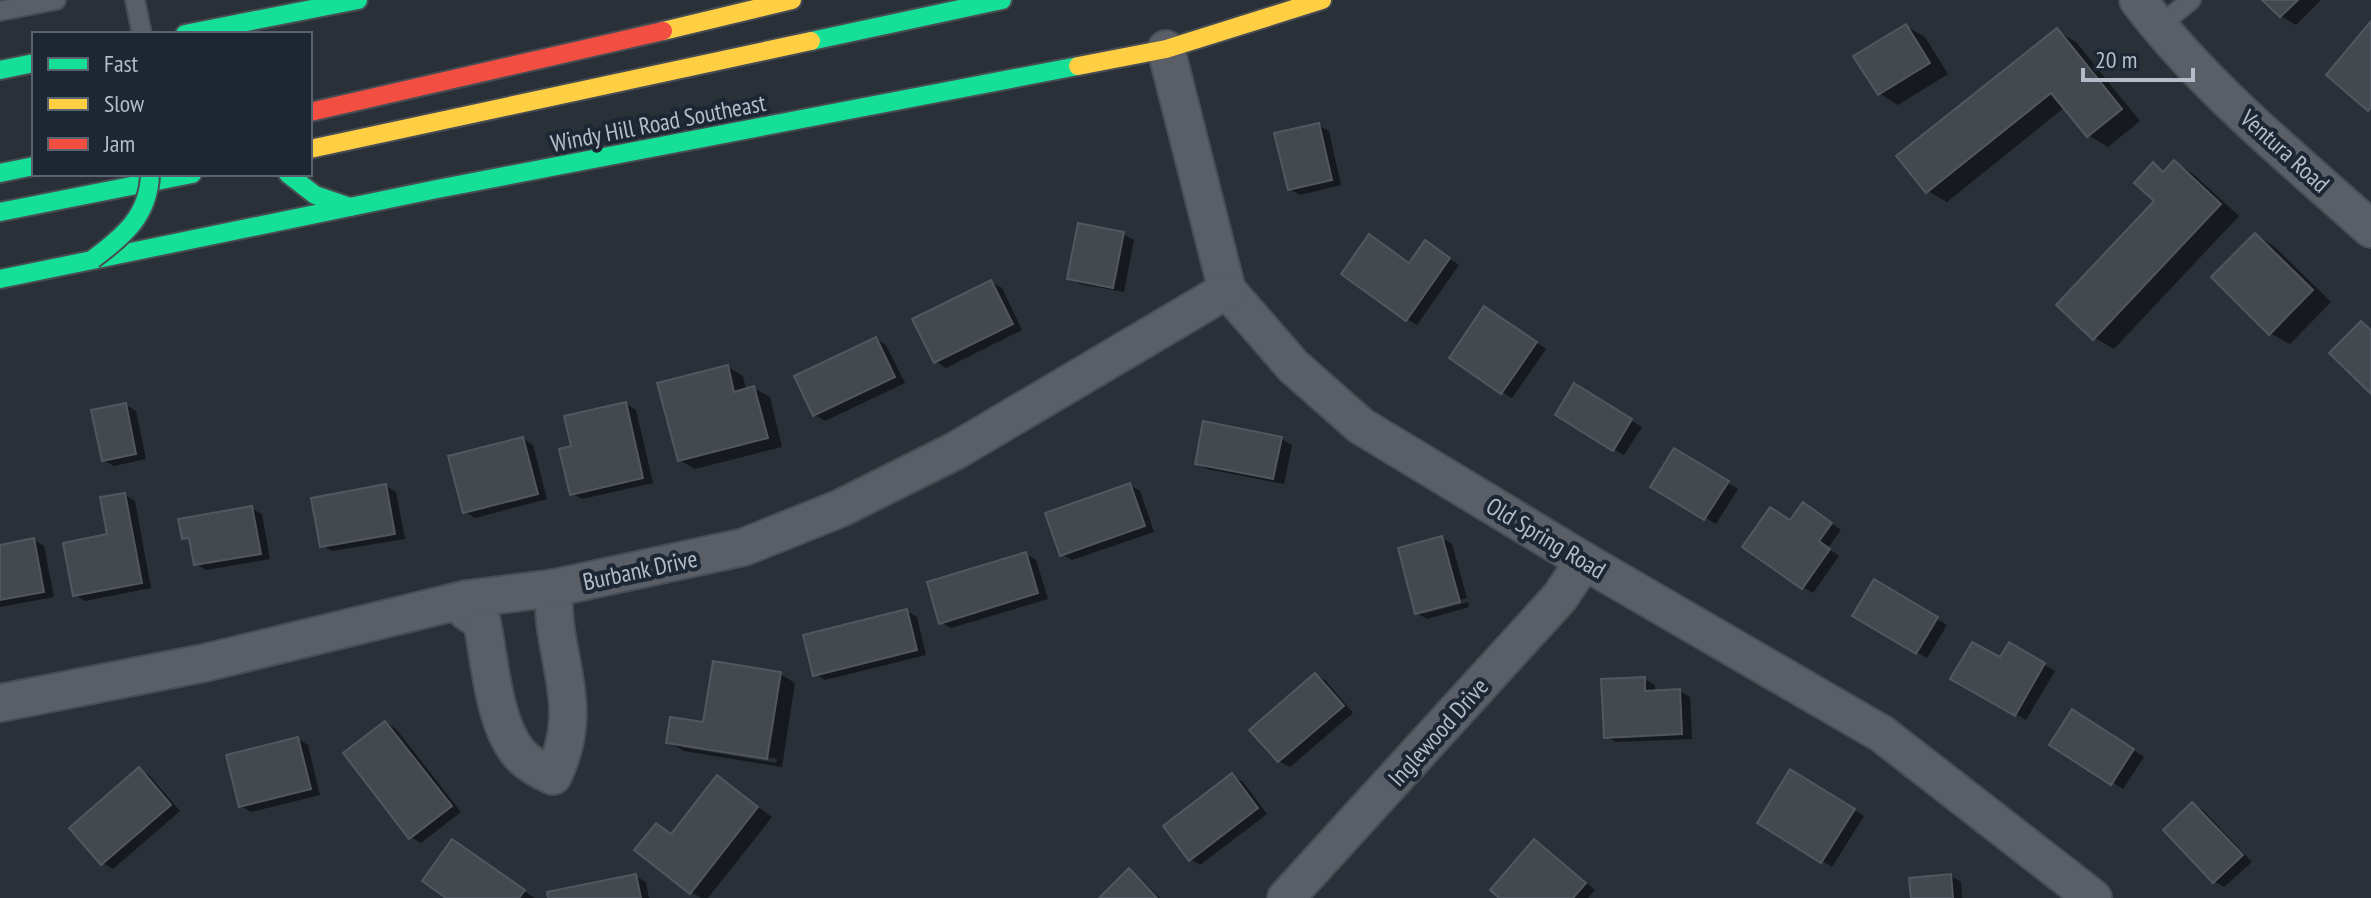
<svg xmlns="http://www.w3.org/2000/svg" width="2371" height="898" viewBox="0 0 2371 898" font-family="'PT Sans Narrow',sans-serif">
<rect width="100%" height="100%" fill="#2a3038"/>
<g fill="#0007" fill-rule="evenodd">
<polygon points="2265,0 2321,0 2296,25 2281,16"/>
<polygon points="1906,26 1925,37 1948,74 1898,105 1879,93"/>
<polygon points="2057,31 2076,42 2140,121 2108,147 2088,135 2065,107 1947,202 1928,191"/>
<polygon points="1318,125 1329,131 1341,185 1300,195 1289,189"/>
<polygon points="2174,162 2193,174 2239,216 2114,349 2095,338 2157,201 2154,165 2165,172"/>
<polygon points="1123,234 1134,240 1124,292 1080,284 1069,278"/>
<polygon points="2256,235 2275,247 2331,302 2290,344 2270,333"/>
<polygon points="1435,249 1459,265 1417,325 1407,319 1410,264"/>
<polygon points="991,282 1002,288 1022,330 946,368 936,362"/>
<polygon points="1495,314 1546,349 1512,398 1502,392"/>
<polygon points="876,339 886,345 905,383 825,421 815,415"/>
<polygon points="728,367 743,376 746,390 754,388 770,397 782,447 695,469 679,460"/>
<polygon points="1574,386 1642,427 1624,455 1557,415"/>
<polygon points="626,404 636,410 653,483 582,499 571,493 573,448"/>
<polygon points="126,405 136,411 146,459 114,466 103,460"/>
<polygon points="523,439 533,445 547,499 475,518 465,512"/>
<polygon points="1281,439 1292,445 1284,484 1207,469 1197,463"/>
<polygon points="1675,451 1738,489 1716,524 1653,487"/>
<polygon points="1130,485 1140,491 1154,532 1072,560 1061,554"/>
<polygon points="386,486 396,492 405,539 332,551 321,545"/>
<polygon points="125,495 135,501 151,588 85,601 75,595 109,536"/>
<polygon points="251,508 262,514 270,559 206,570 196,564 191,542 184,537"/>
<polygon points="1813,510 1841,530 1828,548 1839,556 1813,593 1803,587 1791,522"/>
<polygon points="1442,538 1452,544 1467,598 1423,610 1423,614 1468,602 1469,607 1427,619 1417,613"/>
<polygon points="34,540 44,546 54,597 0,607 0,547"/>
<polygon points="1026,554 1036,560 1048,599 951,628 941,622"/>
<polygon points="1875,582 1947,625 1927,658 1854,615"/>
<polygon points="907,611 917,617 926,655 825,680 815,674"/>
<polygon points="2010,644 2055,671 2026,720 1953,678 2001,660"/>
<path d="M780 674 795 683 782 767 684 751 668 742 705 724ZM682 743 777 759 776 763 682 747Z"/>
<polygon points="1316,675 1326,681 1353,713 1290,767 1279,761 1252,730"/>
<polygon points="1644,679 1655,685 1655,692 1679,691 1690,697 1692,739 1616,742 1606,736"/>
<polygon points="2083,718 2144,757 2123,789 2052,744"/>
<polygon points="386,723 396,729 461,812 421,843 411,837"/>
<polygon points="298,739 308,745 320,795 251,812 241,806"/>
<polygon points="139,769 149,775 180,811 113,869 103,863"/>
<polygon points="1791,772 1864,816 1832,867 1760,822"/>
<polygon points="1233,776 1243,782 1267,814 1200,865 1190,859"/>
<polygon points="717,778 772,817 708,898 702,898 691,892 657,825 673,835"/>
<polygon points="2192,805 2203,810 2252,862 2224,887 2214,881"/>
<polygon points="1535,841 1595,890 1588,898 1503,898"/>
<polygon points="463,847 534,898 449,898"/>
<polygon points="1129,871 1139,877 1160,898 1101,898"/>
<polygon points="635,876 646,882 649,898 550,898"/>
<polygon points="1951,876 1961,882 1962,898 1913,898"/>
</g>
<g fill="#444950" stroke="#52575f" stroke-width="2">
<polygon points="2262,0 2298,0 2280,17"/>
<polygon points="2371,21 2371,107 2368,111 2326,75"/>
<polygon points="1906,24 1930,63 1878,95 1853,56"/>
<polygon points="2057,28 2122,109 2087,137 2051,93 1926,193 1896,156"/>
<polygon points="1319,123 1332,180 1288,190 1274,133"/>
<polygon points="2174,160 2221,204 2093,340 2056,305 2154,201 2134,183 2153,162 2163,172"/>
<polygon points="1078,223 1124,232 1113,288 1067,279"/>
<polygon points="2255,233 2313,290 2269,335 2211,277"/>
<polygon points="1369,234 1409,263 1425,240 1450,258 1406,321 1341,274"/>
<polygon points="991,280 1013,324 934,363 912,319"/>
<polygon points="1484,306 1537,342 1501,394 1449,358"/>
<polygon points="2361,321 2371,330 2371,394 2329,353"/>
<polygon points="876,337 895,377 813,416 794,376"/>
<polygon points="728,365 734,392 754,386 768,438 678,461 657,383"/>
<polygon points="1574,383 1632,419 1613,451 1555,415"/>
<polygon points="626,402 643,478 570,495 559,449 571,446 564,416"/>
<polygon points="126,403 136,454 102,461 91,410"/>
<polygon points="1203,421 1282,437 1273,479 1195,464"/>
<polygon points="523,437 538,494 463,513 448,456"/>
<polygon points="1674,448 1729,481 1704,520 1650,487"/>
<polygon points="1130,483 1145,526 1060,556 1045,513"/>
<polygon points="386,484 395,534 320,547 311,498"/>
<polygon points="125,493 142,583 73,596 63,543 107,534 100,497"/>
<polygon points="1803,502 1832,523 1819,541 1830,549 1802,589 1742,547 1770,507 1790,520"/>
<polygon points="252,506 261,554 194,565 189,538 182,539 178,519"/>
<polygon points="1442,536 1460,602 1415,614 1398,548"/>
<polygon points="34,538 44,592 0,600 0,545"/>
<polygon points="1026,552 1038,593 939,624 927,582"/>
<polygon points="1874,579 1938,617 1916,654 1852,616"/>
<polygon points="907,609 917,650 813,676 803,635"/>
<polygon points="1972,642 2000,657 2009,642 2045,663 2015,716 1950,679"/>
<polygon points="713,661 781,672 767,759 666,743 670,717 703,722"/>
<polygon points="1315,673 1344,706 1278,762 1249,730"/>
<polygon points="1645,677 1645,691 1680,689 1682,734 1604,738 1601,679"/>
<polygon points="2072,709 2134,749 2111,785 2049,745"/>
<polygon points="385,721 452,806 409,839 343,753"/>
<polygon points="298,737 311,789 239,807 226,755"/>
<polygon points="139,767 171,805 101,865 69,828"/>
<polygon points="1790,769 1855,809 1821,863 1757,823"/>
<polygon points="1232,773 1258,808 1189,861 1163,826"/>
<polygon points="717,775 758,807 690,894 634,850 656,823 671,834"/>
<polygon points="2192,802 2243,855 2213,883 2163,830"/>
<polygon points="452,839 525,890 519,898 446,898 422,881"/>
<polygon points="1534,839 1586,883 1573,898 1499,898 1490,890"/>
<polygon points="1129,868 1157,898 1099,898"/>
<polygon points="636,874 641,898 548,898 547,892"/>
<polygon points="1951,874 1953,898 1911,898 1909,878"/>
</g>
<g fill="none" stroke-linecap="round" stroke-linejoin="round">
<g stroke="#484c53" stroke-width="22">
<g id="lane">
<polyline points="135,0 142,34"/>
<polyline points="0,11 56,0"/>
<polyline points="2158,27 2191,0"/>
</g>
</g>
<g stroke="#484c53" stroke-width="40">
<g id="street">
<path d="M2138 0C2204 87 2290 156 2371 229"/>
<polyline points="1166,49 1227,290 1293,366 1361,426 1584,561 1882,734 2093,898"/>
<path d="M467 599 466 611 482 622C490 661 493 719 517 751 526 763 539 770 553 776 588 703 550 659 554 588"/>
<polyline points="0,703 204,663 467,599 554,588 744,547 841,508 955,451 1227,290"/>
<polyline points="1286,898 1560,597 1584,561"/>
</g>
</g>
<g stroke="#484c53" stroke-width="22">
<g id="fast">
<polyline points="185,34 358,0"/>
<polyline points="811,41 1002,0"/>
<polyline points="0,70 34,63"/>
<polyline points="0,173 34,166"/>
<polyline points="288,174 315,195 350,207"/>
<polyline points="0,212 192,174"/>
<polyline points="0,279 437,189 1078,66"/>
</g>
</g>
<g stroke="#484c53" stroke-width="22">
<g id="slow">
<polyline points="663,31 792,0"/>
<polyline points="1078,66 1166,49 1322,0"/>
<polyline points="310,149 811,41"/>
</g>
</g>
<g stroke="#484c53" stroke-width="22">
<polyline id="jam" points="310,112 663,31"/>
</g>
<use href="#lane" stroke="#5a5e66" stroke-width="18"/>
<use href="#street" stroke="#5a5e66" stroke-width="36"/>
<use href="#fast" stroke="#16e098" stroke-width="18"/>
<use href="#slow" stroke="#ffcf43" stroke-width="18"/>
<use href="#jam" stroke="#f24e42" stroke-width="18"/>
<g stroke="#484c53" stroke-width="22" stroke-linecap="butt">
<path id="fast-bridge" d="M93 259C124 236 149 215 150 174"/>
</g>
<use href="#fast-bridge" stroke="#16e098" stroke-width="18"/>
</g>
<g text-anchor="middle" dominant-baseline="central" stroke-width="8" stroke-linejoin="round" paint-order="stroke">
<g font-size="24" fill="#b4bcc9" stroke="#1d2633">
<text transform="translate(658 123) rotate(-11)">Windy Hill Road Southeast</text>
<text transform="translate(2285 151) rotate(42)">Ventura Road</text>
<text transform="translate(1546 538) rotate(31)">Old Spring Road</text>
<text transform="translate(640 570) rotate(-12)">Burbank Drive</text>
<text transform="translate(1438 732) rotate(-48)">Inglewood Drive</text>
</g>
</g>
<rect x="32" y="32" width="280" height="144" fill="#1d2633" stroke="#59626f" stroke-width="2"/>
<rect x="48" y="58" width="40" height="12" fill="#16e098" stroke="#59626f" stroke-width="2"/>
<text x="104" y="72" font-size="24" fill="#b4bcc9">Fast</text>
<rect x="48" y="98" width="40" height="12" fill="#ffcf43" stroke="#59626f" stroke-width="2"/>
<text x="104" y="112" font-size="24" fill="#b4bcc9">Slow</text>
<rect x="48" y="138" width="40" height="12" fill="#f24e42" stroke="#59626f" stroke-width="2"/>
<text x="104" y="152" font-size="24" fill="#b4bcc9">Jam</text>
<path d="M2083 68v12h110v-12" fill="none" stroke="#b4bcc9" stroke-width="4"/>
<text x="2095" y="68" font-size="24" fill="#b4bcc9" stroke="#1d2633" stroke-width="6" paint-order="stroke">20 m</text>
</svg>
